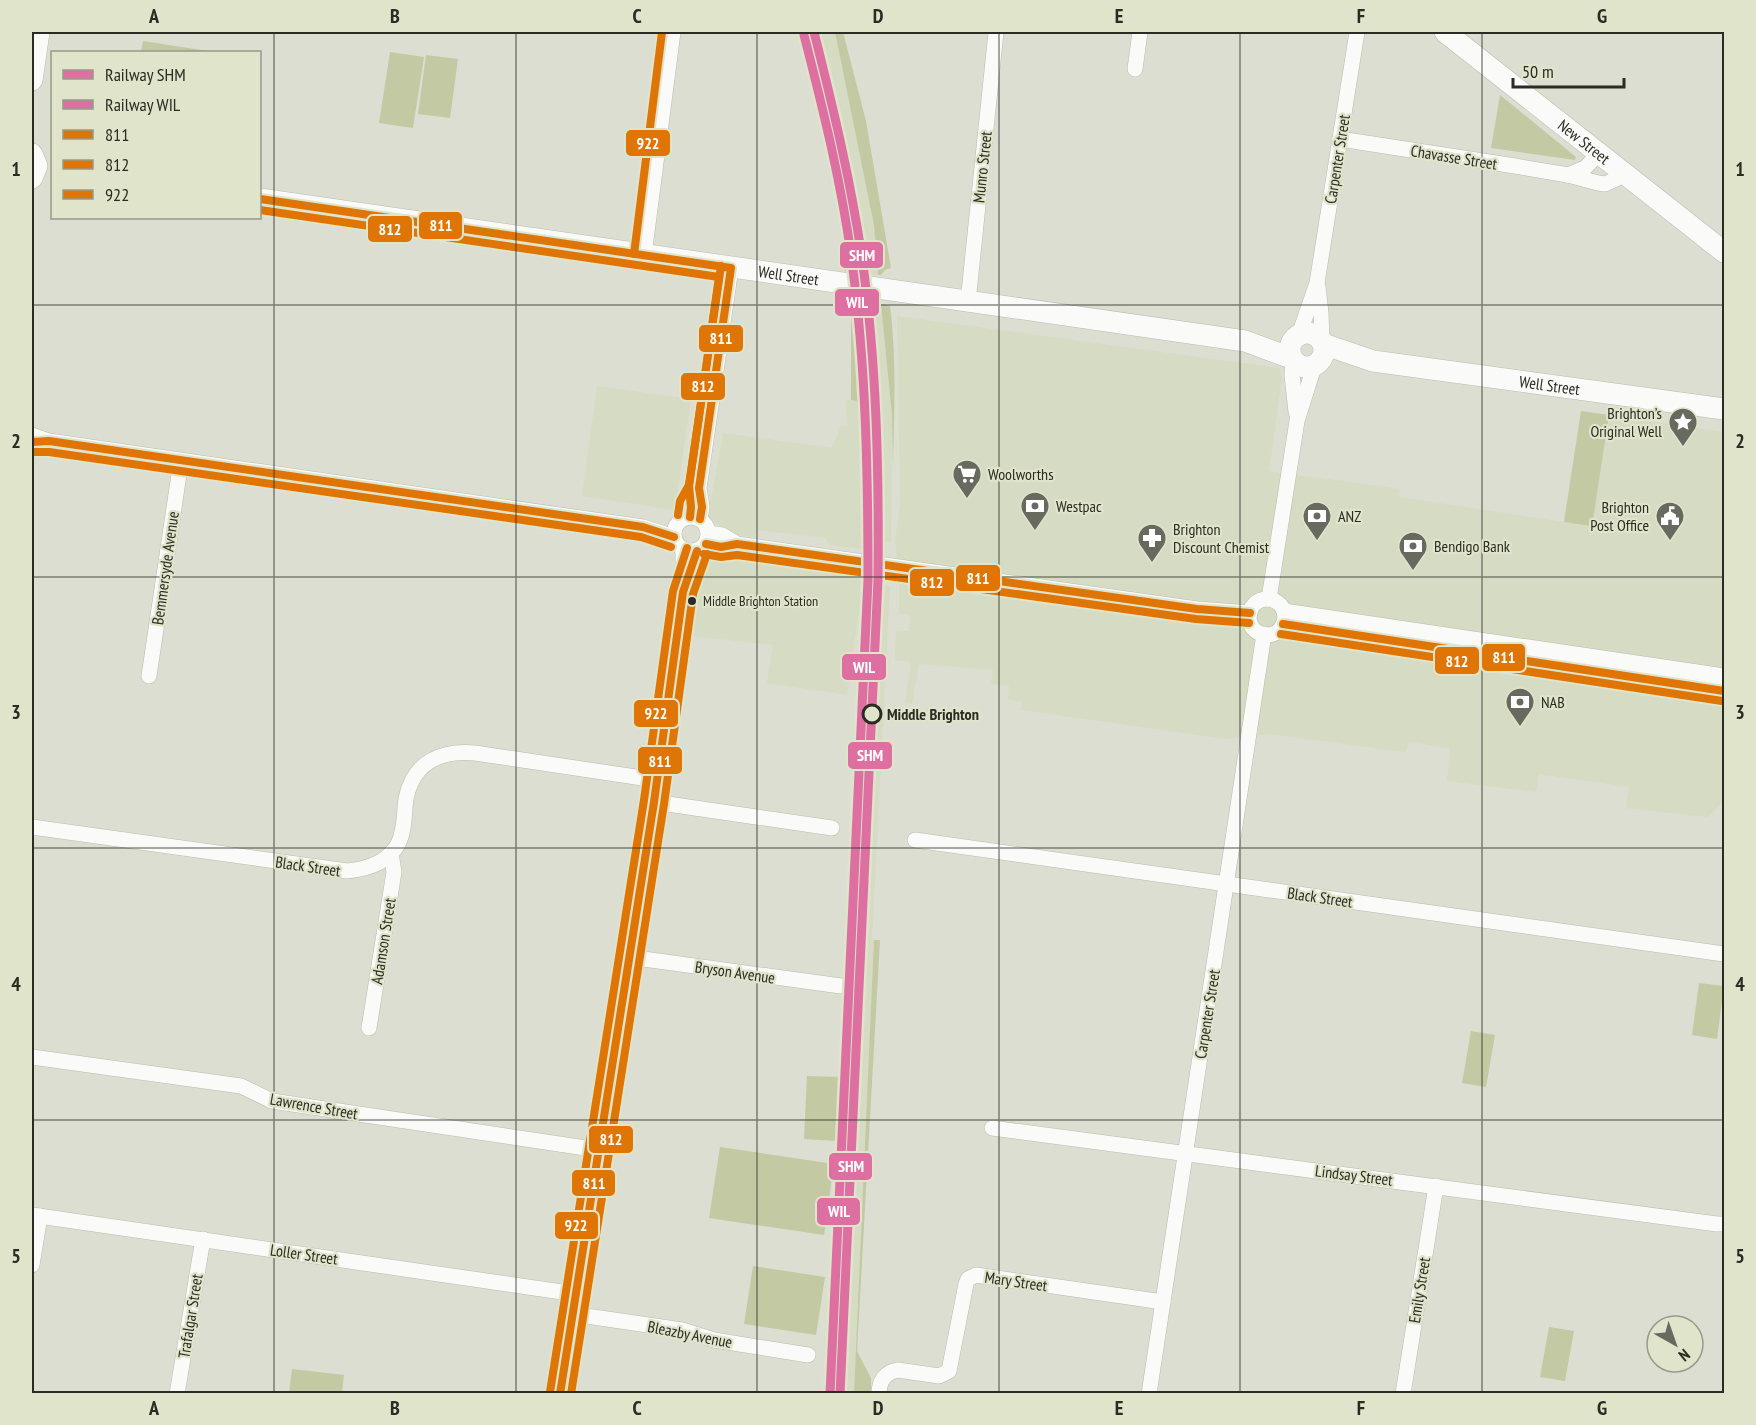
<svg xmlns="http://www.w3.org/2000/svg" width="1756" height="1425" viewBox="0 0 1756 1425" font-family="'PT Sans Narrow',sans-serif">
<rect width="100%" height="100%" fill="#dcded1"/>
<g fill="#d6dbc3">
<polygon points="803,32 835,32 874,225 878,275 860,273 820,90"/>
<polygon points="863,303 881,304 892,415 891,542 872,539 868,374"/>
<polygon points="897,316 1279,368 1282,378 1269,471 1400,489 1399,497 1564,522 1581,411 1724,432 1724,801 1708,817 1626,808 1629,787 1539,774 1536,792 1447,781 1450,748 1409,742 1406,752 1269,734 1227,739 1021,710 1022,702 1008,699 1009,686 991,684 993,670 919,664 912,704 905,703 911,662 895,660 896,631 909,631 910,615 899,614 899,575 895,542 900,504"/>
<polygon points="597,386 691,399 675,510 582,496"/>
<polygon points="845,400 857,401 870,550 829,545 826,538 758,530 755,537 742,536 731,532 711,520 708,516 708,500 711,499 723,433 832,448 841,426 848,426"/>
<polygon points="714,553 864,577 847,695 767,683 773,645 693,636 706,559"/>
<polygon points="871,582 890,586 872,939 874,940 862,1230 854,1393 834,1394 854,939 858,939 863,834 873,609 868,609"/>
</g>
<g fill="#c3c9a2">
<polygon points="798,32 803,32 820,90 860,273 847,272 841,268 844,239 818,108"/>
<polygon points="835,32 843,32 866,121 891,268 885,270 881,275 878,275 874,225"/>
<polygon points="143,41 208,51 207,52 141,52"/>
<polygon points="390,52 424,57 413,128 379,123"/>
<polygon points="426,55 458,59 450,118 418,114"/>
<polygon points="1500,95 1576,157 1575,160 1491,148"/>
<polygon points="851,302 863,303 868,374 872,539 869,539 857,401 851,400"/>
<path d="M881 304 890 306C897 360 894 415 893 469L892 415Z"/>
<polygon points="1581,411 1609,415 1592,526 1564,522"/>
<polygon points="845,939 854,939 834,1393 826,1393 837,1141 804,1139 807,1076 840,1077"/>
<polygon points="874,940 880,940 857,1351 871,1378 871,1393 854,1394"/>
<polygon points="1699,983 1724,986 1717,1039 1692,1035"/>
<polygon points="1471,1031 1495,1035 1486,1087 1462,1083"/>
<polygon points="720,1147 834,1164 824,1235 709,1218"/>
<polygon points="753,1266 825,1277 816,1335 744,1324"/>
<polygon points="1549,1327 1574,1331 1565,1381 1540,1377"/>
<polygon points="292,1369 344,1375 342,1393 289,1393"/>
</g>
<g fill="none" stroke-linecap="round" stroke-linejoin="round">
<g stroke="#babbb1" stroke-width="16">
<g id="street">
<polyline points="1135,69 1140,32"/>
<polyline points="1340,139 1515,166 1568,175 1598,183 1605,184 1616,179 1624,173"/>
<polyline points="1568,175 1585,168 1599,153"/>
<polyline points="644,255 673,32"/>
<polyline points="1318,286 1321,313 1322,341"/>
<polyline points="968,302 996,32"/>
<polyline points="1299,335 1317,283 1357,32"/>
<polyline points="1293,361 1292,375 1296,412"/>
<polyline points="32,435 49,441 643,527 674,537"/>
<circle cx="691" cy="534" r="17"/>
<polyline points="700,519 702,507 699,488 731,268"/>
<polyline points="709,533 722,535 737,544 1197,609 1250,613"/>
<polyline points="1269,599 1297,421 1314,367"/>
<circle cx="1267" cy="617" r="18"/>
<polyline points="1284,611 1724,676"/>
<polyline points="1283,624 1724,691"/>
<polyline points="149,676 181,461"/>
<polyline points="654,802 832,828"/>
<path d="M32 827 347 871C367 869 388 863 398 844 405 831 404 813 406 799 413 762 441 750 475 753L656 780"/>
<polyline points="915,840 1724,954"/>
<polyline points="629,957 841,986"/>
<polyline points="369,1028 394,872 391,853"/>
<polyline points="32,1057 241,1086 272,1101 599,1150"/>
<polyline points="992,1128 1717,1224 1724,1224"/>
<polyline points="32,1215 576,1294"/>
<polyline points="32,1265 40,1216"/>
<polyline points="573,1314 682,1330 714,1340 808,1355"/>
<polyline points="177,1394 203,1239"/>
<polyline points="560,1394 654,802 683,592 683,550"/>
<path d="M879 1394C879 1381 885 1372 898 1370L939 1376 949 1371 966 1284 968 1279 976 1275 1163 1302"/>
<polyline points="1149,1394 1264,634"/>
<polyline points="1403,1394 1436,1186"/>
</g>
</g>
<g stroke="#babbb1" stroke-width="22">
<g id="secondary">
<path id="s1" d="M1445 32 1724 252"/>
<polyline points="32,80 39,32"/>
<polyline points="32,154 37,166 32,178"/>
<path id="s2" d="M260 199 1245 341 1291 358"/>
<circle cx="1307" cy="350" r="17"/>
<path id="s3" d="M1323 344 1373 361 1724 409"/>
</g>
</g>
<use href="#street" stroke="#fafaf8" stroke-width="15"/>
<use href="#secondary" stroke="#fafaf8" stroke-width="21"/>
<g stroke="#dfe4cb" stroke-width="12">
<g id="bus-1">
<polyline points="260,199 731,268 699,488 702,507 700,519"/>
<polyline points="32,442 49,441 643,527 674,537"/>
<polyline points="706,544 721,547 737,544 1197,609 1250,613"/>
<polyline points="1283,624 1724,691"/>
<polyline points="560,1394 654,802 683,592 697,551"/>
</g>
</g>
<g stroke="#dfe4cb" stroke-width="12">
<g id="bus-2">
<polyline points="260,210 719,277 689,486 691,507 690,517"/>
<polyline points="33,452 49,452 641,537 671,547"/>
<polyline points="704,554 721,557 737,555 1196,619 1249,623"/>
<polyline points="1281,634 1722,701"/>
<polyline points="571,1394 664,804 693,594 707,554"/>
</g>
</g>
<g stroke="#dfe4cb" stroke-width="12">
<g id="bus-3">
<polyline points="634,254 662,32"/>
<polyline points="678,515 680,501 689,485 721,266"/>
<polyline points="550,1392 644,800 673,591 687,548"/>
</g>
</g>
<use href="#bus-1" stroke="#df7505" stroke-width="8"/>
<use href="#bus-2" stroke="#df7505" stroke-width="8"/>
<use href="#bus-3" stroke="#df7505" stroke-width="8"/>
<g stroke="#dfe4cb" stroke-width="14">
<path id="rail-1" d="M814 32C833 107 851 182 862 258 877 365 879 473 878 580L840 1394"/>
</g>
<g stroke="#dfe4cb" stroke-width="14">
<path id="rail-2" d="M804 35C823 109 842 185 852 262 866 367 868 473 868 580L830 1394"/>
</g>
<use href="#rail-1" stroke="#dd70a1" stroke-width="9"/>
<use href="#rail-2" stroke="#dd70a1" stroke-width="9"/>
</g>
<path fill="none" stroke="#2a2b22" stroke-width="1.5" stroke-opacity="0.55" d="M274 32V1394M516 32V1394M757 32V1394M999 32V1394M1240 32V1394M1482 32V1394M32 305H1724M32 577H1724M32 848H1724M32 1120H1724"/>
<defs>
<g id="sight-pin" transform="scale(1.5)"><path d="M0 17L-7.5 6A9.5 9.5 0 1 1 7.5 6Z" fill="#686a5f" stroke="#dfe4cb"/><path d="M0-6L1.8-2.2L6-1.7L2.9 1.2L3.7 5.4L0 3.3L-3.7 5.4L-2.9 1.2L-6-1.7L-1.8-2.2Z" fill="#fff"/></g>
<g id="supermarket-pin" transform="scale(1.5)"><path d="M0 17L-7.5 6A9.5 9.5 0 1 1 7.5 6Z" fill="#686a5f" stroke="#dfe4cb"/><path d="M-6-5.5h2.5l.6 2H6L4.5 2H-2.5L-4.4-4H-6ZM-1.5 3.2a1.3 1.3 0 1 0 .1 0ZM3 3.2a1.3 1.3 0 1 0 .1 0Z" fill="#fff"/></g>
<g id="bank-pin" transform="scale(1.5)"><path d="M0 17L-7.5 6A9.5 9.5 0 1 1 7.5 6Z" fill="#686a5f" stroke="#dfe4cb"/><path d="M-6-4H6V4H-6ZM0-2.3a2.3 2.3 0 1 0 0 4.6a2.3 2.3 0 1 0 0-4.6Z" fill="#fff"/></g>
<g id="civic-pin" transform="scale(1.5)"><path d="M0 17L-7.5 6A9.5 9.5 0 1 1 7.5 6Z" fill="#686a5f" stroke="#dfe4cb"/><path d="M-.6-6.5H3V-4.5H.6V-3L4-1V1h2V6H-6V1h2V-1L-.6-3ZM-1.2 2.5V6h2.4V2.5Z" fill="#fff"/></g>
<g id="pharmacy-pin" transform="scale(1.5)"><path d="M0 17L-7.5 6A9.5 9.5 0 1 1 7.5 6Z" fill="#686a5f" stroke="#dfe4cb"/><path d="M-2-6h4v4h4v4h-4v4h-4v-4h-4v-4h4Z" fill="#fff"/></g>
</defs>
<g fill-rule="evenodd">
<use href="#sight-pin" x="1683" y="422"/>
<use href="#supermarket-pin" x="967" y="474"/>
<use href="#bank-pin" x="1035" y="506"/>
<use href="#bank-pin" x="1317" y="516"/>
<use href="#civic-pin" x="1670" y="516"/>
<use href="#pharmacy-pin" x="1152" y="538"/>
<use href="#bank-pin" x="1413" y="546"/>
<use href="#bank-pin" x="1520" y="702"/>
</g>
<circle fill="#2a2b22" stroke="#dfe4cb" stroke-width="2" cx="692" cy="601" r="5"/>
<circle fill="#dfe4cb" stroke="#2a2b22" stroke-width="3" cx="872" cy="714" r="9"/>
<g text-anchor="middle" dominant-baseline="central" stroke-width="4.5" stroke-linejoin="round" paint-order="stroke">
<g font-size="14" fill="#2a2b22" stroke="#dfe4cb" text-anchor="start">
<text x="703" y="601">Middle Brighton Station</text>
</g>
<g font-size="16" fill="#2a2b22" stroke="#dfe4cb">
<text stroke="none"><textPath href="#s1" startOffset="177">New Street</textPath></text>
<text transform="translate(1454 157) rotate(9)">Chavasse Street</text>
<text transform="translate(1337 159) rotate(-81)">Carpenter Street</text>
<text transform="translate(982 167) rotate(-84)">Munro Street</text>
<text stroke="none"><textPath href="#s2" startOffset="534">Well Street</textPath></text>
<text stroke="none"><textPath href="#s3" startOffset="231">Well Street</textPath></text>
<text transform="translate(165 568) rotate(-82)">Bemmersyde Avenue</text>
<text transform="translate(308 866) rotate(8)">Black Street</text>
<text transform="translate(1320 897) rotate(8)">Black Street</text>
<text transform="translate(383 941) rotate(-81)">Adamson Street</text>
<text transform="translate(735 972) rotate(8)">Bryson Avenue</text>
<text transform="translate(1207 1014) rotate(-81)">Carpenter Street</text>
<text transform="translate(314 1106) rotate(10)">Lawrence Street</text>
<text transform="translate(1354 1175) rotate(7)">Lindsay Street</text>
<text transform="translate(304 1254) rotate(8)">Loller Street</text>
<text transform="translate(1016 1281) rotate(8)">Mary Street</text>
<text transform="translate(1419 1290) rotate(-81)">Emily Street</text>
<text transform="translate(190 1316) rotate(-81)">Trafalgar Street</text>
<text transform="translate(690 1334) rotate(11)">Bleazby Avenue</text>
</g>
<g font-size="16" fill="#2a2b22" stroke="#dfe4cb" text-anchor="start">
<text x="1662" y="413" text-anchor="end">Brighton’s<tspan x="1662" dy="18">Original Well</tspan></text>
<text x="988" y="474">Woolworths</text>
<text x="1056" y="506">Westpac</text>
<text x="1649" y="507" text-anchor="end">Brighton<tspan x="1649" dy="18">Post Office</tspan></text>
<text x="1338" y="516">ANZ</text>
<text x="1173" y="529">Brighton<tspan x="1173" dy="18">Discount Chemist</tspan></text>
<text x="1434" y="546">Bendigo Bank</text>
<text x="1541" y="702">NAB</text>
</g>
<g font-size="16" font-weight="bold" fill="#2a2b22" stroke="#dfe4cb" text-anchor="start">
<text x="887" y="714">Middle Brighton</text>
</g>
</g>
<g stroke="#dfe4cb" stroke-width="2">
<rect x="625" y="129" width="46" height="28" rx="6" fill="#df7505"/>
<rect x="418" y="211" width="45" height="29" rx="6" fill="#df7505"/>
<rect x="367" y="215" width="46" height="28" rx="6" fill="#df7505"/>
<rect x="839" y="241" width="45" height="28" rx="6" fill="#dd70a1"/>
<rect x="834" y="288" width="46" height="29" rx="6" fill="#dd70a1"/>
<rect x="698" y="324" width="46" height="29" rx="6" fill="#df7505"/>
<rect x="680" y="372" width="46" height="29" rx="6" fill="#df7505"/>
<rect x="955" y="564" width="46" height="28" rx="6" fill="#df7505"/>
<rect x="909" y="568" width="46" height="29" rx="6" fill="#df7505"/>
<rect x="1481" y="643" width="45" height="29" rx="6" fill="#df7505"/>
<rect x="1434" y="646" width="46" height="29" rx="6" fill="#df7505"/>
<rect x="841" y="653" width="46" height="28" rx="6" fill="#dd70a1"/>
<rect x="633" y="699" width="46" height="29" rx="6" fill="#df7505"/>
<rect x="847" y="741" width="46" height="29" rx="6" fill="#dd70a1"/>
<rect x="637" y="746" width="46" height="29" rx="6" fill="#df7505"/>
<rect x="588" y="1125" width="46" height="29" rx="6" fill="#df7505"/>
<rect x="828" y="1152" width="45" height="29" rx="6" fill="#dd70a1"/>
<rect x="571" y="1169" width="45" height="28" rx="6" fill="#df7505"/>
<rect x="816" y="1197" width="45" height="29" rx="6" fill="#dd70a1"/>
<rect x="554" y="1211" width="45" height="29" rx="6" fill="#df7505"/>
</g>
<g font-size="16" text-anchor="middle" font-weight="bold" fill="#fff">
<text x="648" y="149">922</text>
<text x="441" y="231">811</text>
<text x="390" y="235">812</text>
<text x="862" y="261">SHM</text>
<text x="857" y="308">WIL</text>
<text x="721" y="344">811</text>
<text x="703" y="392">812</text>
<text x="978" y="584">811</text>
<text x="932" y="588">812</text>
<text x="1504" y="663">811</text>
<text x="1457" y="667">812</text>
<text x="864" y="673">WIL</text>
<text x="656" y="719">922</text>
<text x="870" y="761">SHM</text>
<text x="660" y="767">811</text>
<text x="611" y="1145">812</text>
<text x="851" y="1172">SHM</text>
<text x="594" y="1189">811</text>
<text x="839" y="1217">WIL</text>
<text x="576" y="1231">922</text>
</g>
<rect width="1756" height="1425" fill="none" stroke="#dfe4cb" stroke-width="66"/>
<rect x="51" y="51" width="210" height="168" fill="#dfe4cb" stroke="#979a87" stroke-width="1.5"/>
<rect x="63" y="70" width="30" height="9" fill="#dd70a1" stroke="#979a87" stroke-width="1.5"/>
<text x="105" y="81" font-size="18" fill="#2a2b22">Railway SHM</text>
<rect x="63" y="100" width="30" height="9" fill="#dd70a1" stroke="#979a87" stroke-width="1.5"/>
<text x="105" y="111" font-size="18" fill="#2a2b22">Railway WIL</text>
<rect x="63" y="130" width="30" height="9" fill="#df7505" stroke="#979a87" stroke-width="1.5"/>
<text x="105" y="141" font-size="18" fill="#2a2b22">811</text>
<rect x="63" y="160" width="30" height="9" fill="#df7505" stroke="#979a87" stroke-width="1.5"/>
<text x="105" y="171" font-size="18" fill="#2a2b22">812</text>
<rect x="63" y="190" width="30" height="9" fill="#df7505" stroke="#979a87" stroke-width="1.5"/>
<text x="105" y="201" font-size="18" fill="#2a2b22">922</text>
<g transform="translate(1675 1344) rotate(140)"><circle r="28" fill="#dfe4cb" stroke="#979a87" stroke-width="1.5"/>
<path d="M0-4.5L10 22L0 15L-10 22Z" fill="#686a5f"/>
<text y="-9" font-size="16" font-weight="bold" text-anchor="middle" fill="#2a2b22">N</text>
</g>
<path d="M1513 78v9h111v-9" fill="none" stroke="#2a2b22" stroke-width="3"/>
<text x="1522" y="78" font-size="18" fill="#2a2b22" stroke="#dfe4cb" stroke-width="4.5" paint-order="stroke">50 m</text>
<rect x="33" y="33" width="1690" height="1359" fill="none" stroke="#2a2b22" stroke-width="2"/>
<g font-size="20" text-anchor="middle" font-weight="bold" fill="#2a2b22">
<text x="154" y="23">A</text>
<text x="395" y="23">B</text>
<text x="637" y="23">C</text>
<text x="878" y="23">D</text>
<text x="1119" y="23">E</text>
<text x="1361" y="23">F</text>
<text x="1602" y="23">G</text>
<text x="16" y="176">1</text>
<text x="1740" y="176">1</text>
<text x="16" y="448">2</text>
<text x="1740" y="448">2</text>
<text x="16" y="719">3</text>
<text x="1740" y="719">3</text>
<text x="16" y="991">4</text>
<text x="1740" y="991">4</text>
<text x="16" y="1263">5</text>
<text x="1740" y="1263">5</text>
<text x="154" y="1415">A</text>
<text x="395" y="1415">B</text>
<text x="637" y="1415">C</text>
<text x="878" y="1415">D</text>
<text x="1119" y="1415">E</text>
<text x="1361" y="1415">F</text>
<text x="1602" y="1415">G</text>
</g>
</svg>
